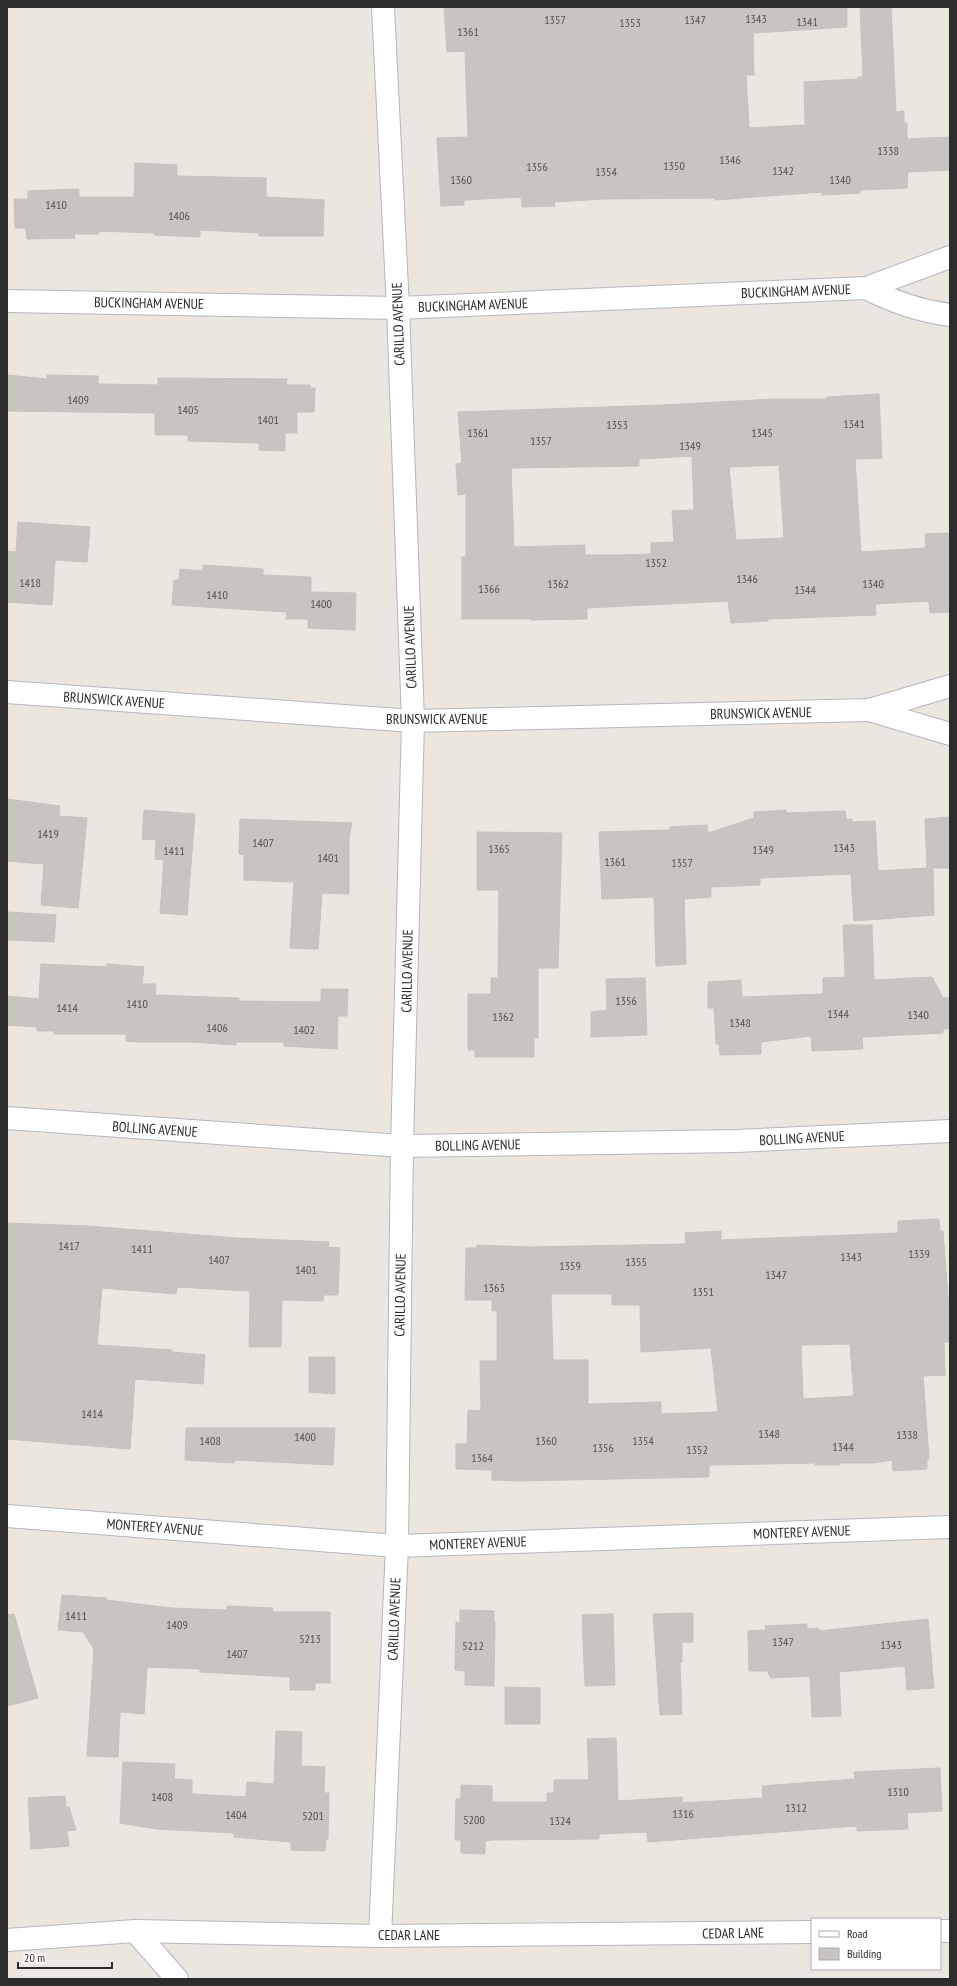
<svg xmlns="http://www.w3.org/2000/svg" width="957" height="1986" viewBox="0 0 957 1986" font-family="'PT Sans Narrow',sans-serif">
<rect width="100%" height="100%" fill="#ece6e0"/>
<g fill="#c8c4bf" stroke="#c7c1ba" fill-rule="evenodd">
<polygon points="444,7 847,7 847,27 753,33 754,75 746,75 749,128 805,125 804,82 858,79 858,77 863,77 860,7 891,7 896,112 904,111 904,123 907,123 907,139 950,137 950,170 908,172 907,188 860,190 860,193 822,195 822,192 715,200 715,198 604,199 554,202 555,206 522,207 521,197 464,200 464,205 441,206 437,138 468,137 465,51 447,52"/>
<polygon points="135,163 177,165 177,176 266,178 266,197 324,200 323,236 259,236 259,233 200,230 200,237 154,235 154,233 98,231 99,234 74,234 75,238 27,239 26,228 15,228 14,199 28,199 28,191 79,189 79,197 134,197"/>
<polygon points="7,375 47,379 47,375 98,376 98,384 158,385 158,378 287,379 286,385 310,385 310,388 315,388 314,412 297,412 297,433 285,433 285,451 259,450 259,443 188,441 188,435 155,435 155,413 7,411"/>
<path d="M879 394 882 458 855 459 861 552 926 548 925 534 950 533V612L930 613 929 601 875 604 876 615 768 619V621L731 623 728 601 587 608V619L531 620V619H462V557H466V494L458 495 456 464 462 463 458 412 662 405 774 399H827V397ZM692 456 694 510 672 511 674 542 651 543V554L621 555H585V545L514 547 511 468 639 466V459ZM779 465 784 538 736 540 729 467Z"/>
<polygon points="18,522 90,527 87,562 55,560 52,605 7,602 7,551 16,552"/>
<polygon points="203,565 263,569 263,575 311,577 311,592 356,593 355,630 308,628 308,619 286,619 287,612 172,605 174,580 179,580 180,569 203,571"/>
<polygon points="7,799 60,806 59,816 87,818 78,908 41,905 44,864 7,861"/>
<polygon points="144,810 195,814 187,915 160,913 164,860 155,859 156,840 142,839"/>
<polygon points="786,810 786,813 845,811 846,820 852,819 852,822 875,821 878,871 927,868 925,819 950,817 950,868 933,868 934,915 854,921 851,874 760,878 760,885 711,887 711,897 684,899 686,964 656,966 654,897 602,899 599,832 670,830 670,827 707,825 708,833 754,818 754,812"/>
<polygon points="240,819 352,823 349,838 349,894 322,893 318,949 290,948 294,882 244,880 244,855 239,854"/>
<polygon points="477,832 562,833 558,968 538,968 538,1038 534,1038 534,1057 475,1057 475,1050 468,1050 468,994 491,994 491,978 498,978 499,890 477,890"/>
<polygon points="7,912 56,915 54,942 7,940"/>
<polygon points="843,925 872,925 874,980 932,977 943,998 950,998 950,1029 943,1029 943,1033 862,1037 863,1049 812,1051 811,1036 761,1042 761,1054 720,1055 719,1044 716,1044 714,1008 708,1008 708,982 741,980 742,997 823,994 823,978 845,977"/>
<polygon points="41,964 107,967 107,964 144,967 142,984 156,984 155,995 239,998 239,1001 321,1002 321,989 348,989 347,1016 338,1016 337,1049 284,1046 284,1042 236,1042 236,1045 193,1042 138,1042 126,1041 126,1034 54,1034 54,1031 37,1031 37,1027 7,1025 7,996 39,999"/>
<polygon points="645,978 647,1035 591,1037 591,1012 607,1010 606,979"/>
<path d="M939 1219 940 1231H943L949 1310H950V1342H944L945 1375 923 1376 929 1459H927V1469L893 1471 892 1460 873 1463H840V1465H815V1463L714 1465 709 1466V1477L519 1481 492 1480V1470L456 1469V1444H467L468 1410 481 1411 480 1361H497V1311H492V1300H465L466 1248H477V1245L528 1247 686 1244 685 1233 721 1231V1240L898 1233V1221ZM551 1294H612V1305H640L641 1352 711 1348 718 1412 661 1414V1402L588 1404V1360H553ZM850 1344 854 1396 803 1399 801 1345Z"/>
<polygon points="7,1223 88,1226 236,1238 329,1242 328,1247 340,1248 338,1295 324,1295 323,1301 282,1300 281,1347 249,1347 250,1291 177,1287 176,1294 102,1288 97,1345 172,1350 172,1352 205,1355 203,1384 135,1379 130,1449 7,1439"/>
<polygon points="309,1357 335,1357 335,1394 309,1392"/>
<polygon points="186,1428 335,1428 333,1465 234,1460 234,1463 185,1460"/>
<polygon points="62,1595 106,1598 106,1600 171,1608 227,1610 227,1606 273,1608 273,1612 330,1612 330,1683 315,1683 315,1690 290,1690 290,1677 200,1672 200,1669 147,1667 144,1714 120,1712 118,1757 87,1756 94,1649 83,1632 58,1630"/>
<polygon points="460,1610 494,1611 494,1622 495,1622 494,1686 465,1685 465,1671 455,1670 456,1622 460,1623"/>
<polygon points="693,1613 693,1642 682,1642 682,1662 680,1662 682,1714 660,1715 653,1614"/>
<polygon points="14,1614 38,1698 7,1706 7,1615"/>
<polygon points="613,1614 615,1685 585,1686 582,1615"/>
<polygon points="928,1619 934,1688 907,1690 905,1666 839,1672 841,1716 812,1717 810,1676 771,1678 767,1671 749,1671 748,1631 766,1630 765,1626 807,1624 807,1629 818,1628 819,1631"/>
<polygon points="505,1687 540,1688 540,1724 505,1724"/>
<polygon points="276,1731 302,1732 301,1766 325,1767 324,1793 329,1793 328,1839 326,1839 325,1851 291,1850 291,1842 234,1837 234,1833 156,1829 120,1823 123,1762 175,1764 174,1779 192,1780 192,1794 246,1797 247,1782 274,1784"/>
<polygon points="616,1738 618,1801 682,1797 682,1803 763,1798 762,1786 855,1779 854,1772 940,1768 942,1811 907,1813 908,1829 857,1831 857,1826 648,1842 647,1832 599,1834 599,1839 491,1840 485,1841 485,1854 461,1853 461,1840 455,1840 456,1799 461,1799 461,1785 492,1786 492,1802 547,1802 547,1793 554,1793 554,1780 589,1780 587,1739"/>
<polygon points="65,1796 66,1807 69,1807 76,1830 67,1831 69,1846 31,1849 28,1798"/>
</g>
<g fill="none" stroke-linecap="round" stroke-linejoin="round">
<g stroke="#b4b6be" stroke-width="24">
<g id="street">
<path d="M866 288C893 302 920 311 950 315"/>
<polyline points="7,301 398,308 866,288 950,257"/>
<polyline points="7,692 413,721 869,710 950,686"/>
<polyline points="869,710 950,734"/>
<polyline points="7,1118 402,1146 737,1141 950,1131"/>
<polyline points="7,1516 397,1546 950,1527"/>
<polyline points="135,1931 177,1979"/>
<polyline points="940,1931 950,1931"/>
<polyline points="380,1936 397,1546 402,1146 413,721 398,308 383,7"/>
<polyline points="7,1940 135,1931 380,1936 812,1932"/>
</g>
</g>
<use href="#street" stroke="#fff" stroke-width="22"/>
</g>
<g text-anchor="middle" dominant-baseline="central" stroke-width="3.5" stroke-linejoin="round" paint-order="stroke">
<g font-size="12" fill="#535251">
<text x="756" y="18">1343</text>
<text x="555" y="19">1357</text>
<text x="695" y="19">1347</text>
<text x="807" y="21">1341</text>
<text x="630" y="22">1353</text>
<text x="468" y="31">1361</text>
<text x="888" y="150">1338</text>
<text x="730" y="159">1346</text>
<text x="674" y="165">1350</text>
<text x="537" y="166">1356</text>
<text x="783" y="170">1342</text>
<text x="606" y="171">1354</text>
<text x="461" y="179">1360</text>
<text x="840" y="179">1340</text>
<text x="56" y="204">1410</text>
<text x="179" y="215">1406</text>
<text x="78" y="399">1409</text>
<text x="188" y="409">1405</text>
<text x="268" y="419">1401</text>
<text x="854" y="423">1341</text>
<text x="617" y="424">1353</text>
<text x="478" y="432">1361</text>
<text x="762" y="432">1345</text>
<text x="541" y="440">1357</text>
<text x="690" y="445">1349</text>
<text x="656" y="562">1352</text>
<text x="747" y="578">1346</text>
<text x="30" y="582">1418</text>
<text x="558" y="583">1362</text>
<text x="873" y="583">1340</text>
<text x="489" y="588">1366</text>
<text x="805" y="589">1344</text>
<text x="217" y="594">1410</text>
<text x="321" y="603">1400</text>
<text x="48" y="833">1419</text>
<text x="263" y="842">1407</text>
<text x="844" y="847">1343</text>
<text x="499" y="848">1365</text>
<text x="763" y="849">1349</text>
<text x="174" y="850">1411</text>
<text x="328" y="857">1401</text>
<text x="615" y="861">1361</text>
<text x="682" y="862">1357</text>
<text x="626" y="1000">1356</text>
<text x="137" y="1003">1410</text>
<text x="67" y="1007">1414</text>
<text x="838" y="1013">1344</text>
<text x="918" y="1014">1340</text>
<text x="503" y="1016">1362</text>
<text x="740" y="1022">1348</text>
<text x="217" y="1027">1406</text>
<text x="304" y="1029">1402</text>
<text x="69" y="1245">1417</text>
<text x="142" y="1248">1411</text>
<text x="919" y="1253">1339</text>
<text x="851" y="1256">1343</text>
<text x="219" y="1259">1407</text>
<text x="636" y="1261">1355</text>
<text x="570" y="1265">1359</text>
<text x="306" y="1269">1401</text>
<text x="776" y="1274">1347</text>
<text x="494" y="1287">1363</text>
<text x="703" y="1291">1351</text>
<text x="92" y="1413">1414</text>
<text x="769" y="1433">1348</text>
<text x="907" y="1434">1338</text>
<text x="305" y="1436">1400</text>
<text x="210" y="1440">1408</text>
<text x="546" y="1440">1360</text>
<text x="643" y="1440">1354</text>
<text x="843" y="1446">1344</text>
<text x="603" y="1447">1356</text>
<text x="697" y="1449">1352</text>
<text x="482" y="1457">1364</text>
<text x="76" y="1615">1411</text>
<text x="177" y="1624">1409</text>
<text x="310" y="1638">5213</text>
<text x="783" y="1641">1347</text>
<text x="891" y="1644">1343</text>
<text x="473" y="1645">5212</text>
<text x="237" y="1653">1407</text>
<text x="898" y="1791">1310</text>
<text x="162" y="1796">1408</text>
<text x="796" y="1807">1312</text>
<text x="683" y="1813">1316</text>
<text x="236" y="1814">1404</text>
<text x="313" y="1815">5201</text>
<text x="474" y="1819">5200</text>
<text x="560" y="1820">1324</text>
</g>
<g font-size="14" fill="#2c2c2c" stroke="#fff">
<text transform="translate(796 291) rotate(-2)">BUCKINGHAM AVENUE</text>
<text transform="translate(149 303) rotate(1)">BUCKINGHAM AVENUE</text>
<text transform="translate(473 305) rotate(-2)">BUCKINGHAM AVENUE</text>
<text transform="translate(398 324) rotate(-92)">CARILLO AVENUE</text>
<text transform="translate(410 647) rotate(-92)">CARILLO AVENUE</text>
<text transform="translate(114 700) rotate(4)">BRUNSWICK AVENUE</text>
<text transform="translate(761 713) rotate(-1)">BRUNSWICK AVENUE</text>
<text x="437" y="719">BRUNSWICK AVENUE</text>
<text transform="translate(407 971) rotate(-89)">CARILLO AVENUE</text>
<text transform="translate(155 1129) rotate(4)">BOLLING AVENUE</text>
<text transform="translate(802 1138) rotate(-3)">BOLLING AVENUE</text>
<text transform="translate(478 1145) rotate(-1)">BOLLING AVENUE</text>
<text transform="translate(400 1295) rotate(-89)">CARILLO AVENUE</text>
<text transform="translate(155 1527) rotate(4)">MONTEREY AVENUE</text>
<text transform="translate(802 1532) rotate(-2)">MONTEREY AVENUE</text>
<text transform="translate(478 1543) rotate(-2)">MONTEREY AVENUE</text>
<text transform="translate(394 1619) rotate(-88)">CARILLO AVENUE</text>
<text transform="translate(733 1933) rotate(-1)">CEDAR LANE</text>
<text x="409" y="1935">CEDAR LANE</text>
</g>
</g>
<rect width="957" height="1986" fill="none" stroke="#2c2c2c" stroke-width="16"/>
<rect x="811" y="1918" width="130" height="52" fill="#ffffff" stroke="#ababab"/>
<rect x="819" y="1931" width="20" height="6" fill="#ffffff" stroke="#ababab"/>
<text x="847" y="1938" font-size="12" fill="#2c2c2c">Road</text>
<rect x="819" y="1948" width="20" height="12" fill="#c8c4bf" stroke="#ababab"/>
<text x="847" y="1958" font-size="12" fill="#2c2c2c">Building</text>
<path d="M18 1962v6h94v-6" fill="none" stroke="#2c2c2c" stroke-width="2"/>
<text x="24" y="1962" font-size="12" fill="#2c2c2c" stroke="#ffffff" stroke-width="3" paint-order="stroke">20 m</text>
</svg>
